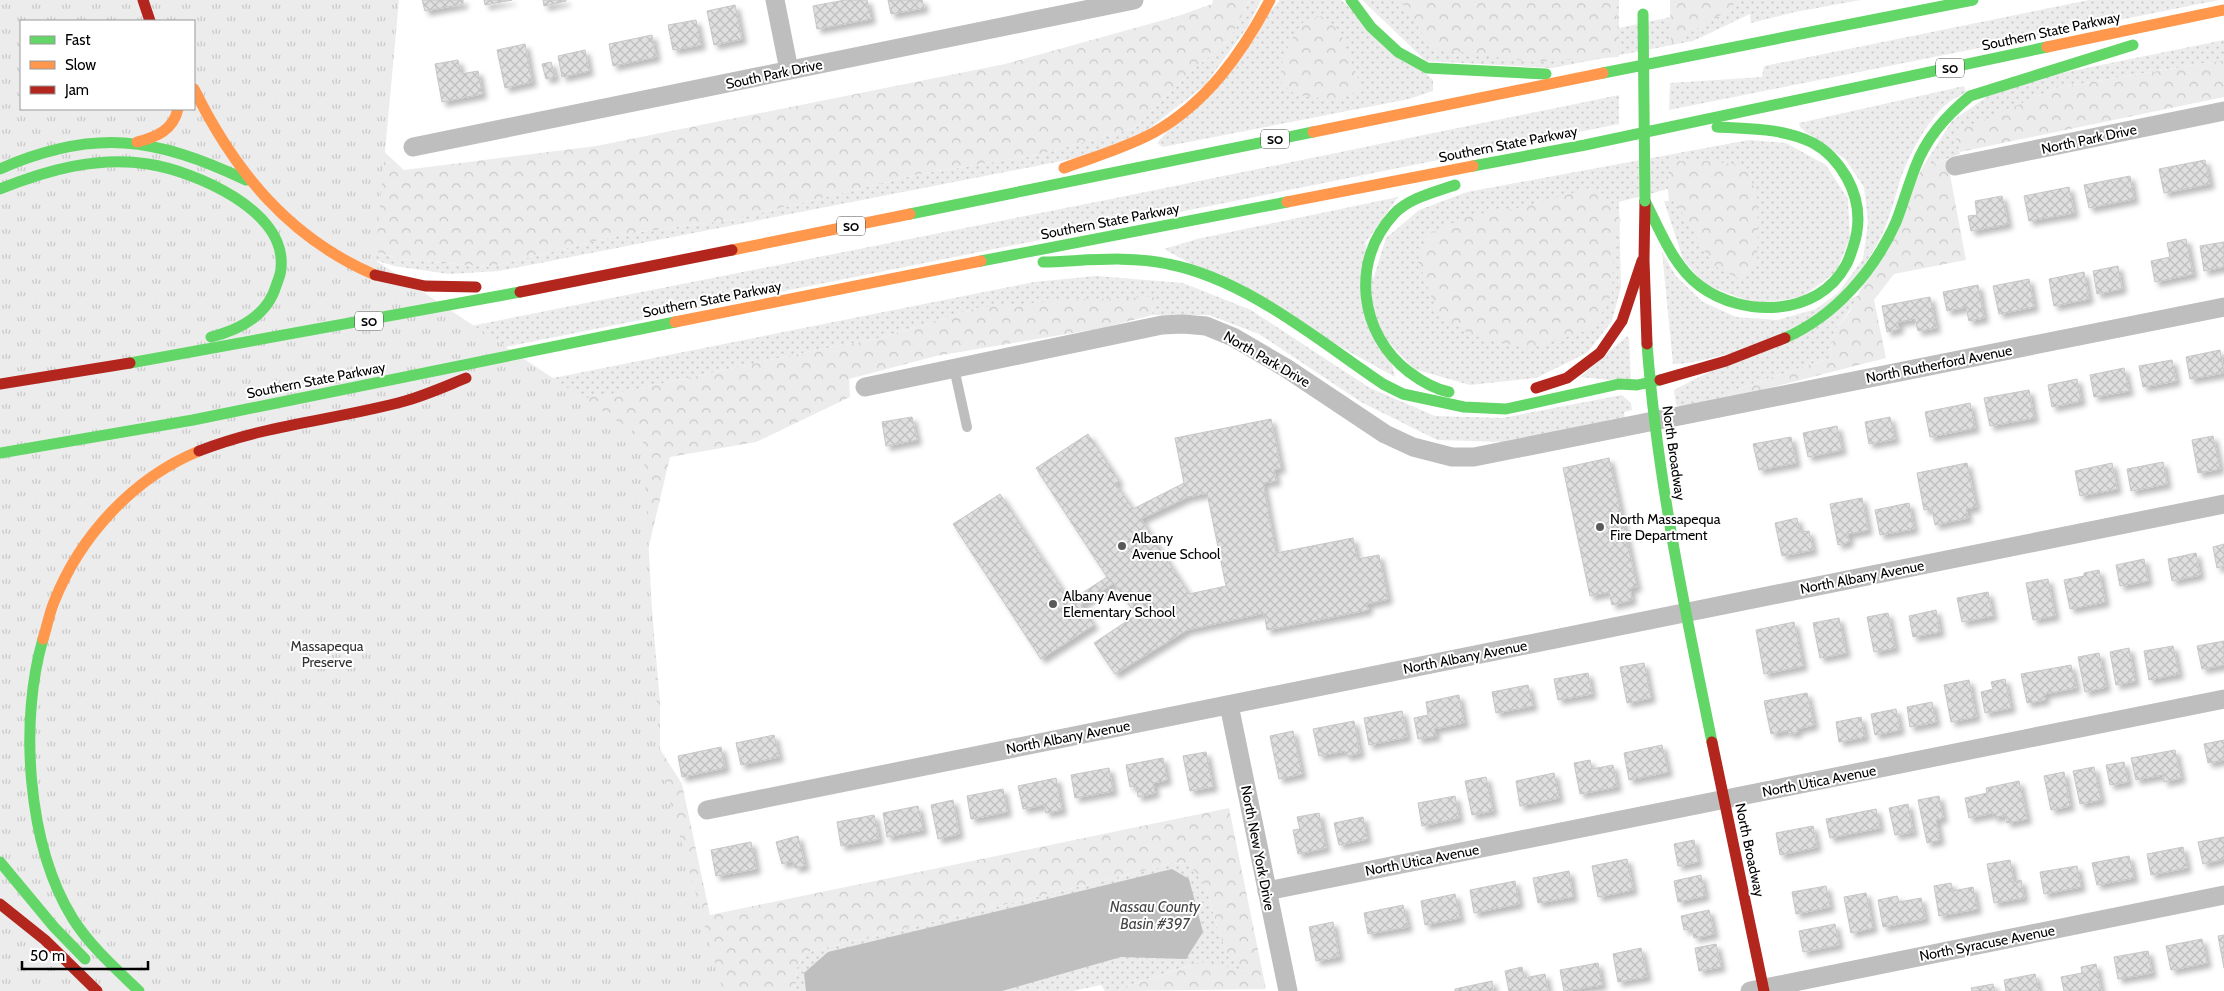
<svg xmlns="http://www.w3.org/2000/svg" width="2224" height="991" viewBox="0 0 2224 991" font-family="Cabin,sans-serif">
<defs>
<pattern id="grass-dots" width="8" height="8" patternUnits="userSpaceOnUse" patternTransform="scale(1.25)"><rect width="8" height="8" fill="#ececec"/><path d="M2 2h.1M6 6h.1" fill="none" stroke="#c9c9c9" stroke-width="1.8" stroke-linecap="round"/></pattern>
<pattern id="forest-crowns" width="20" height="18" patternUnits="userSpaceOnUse" patternTransform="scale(1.25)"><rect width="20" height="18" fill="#ececec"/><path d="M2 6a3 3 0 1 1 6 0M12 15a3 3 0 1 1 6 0" fill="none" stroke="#c9c9c9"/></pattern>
<pattern id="park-tufts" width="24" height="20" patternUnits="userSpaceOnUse" patternTransform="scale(1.25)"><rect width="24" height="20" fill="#ececec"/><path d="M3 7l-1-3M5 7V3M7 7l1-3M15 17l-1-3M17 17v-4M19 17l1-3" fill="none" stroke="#c9c9c9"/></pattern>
<pattern id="building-cross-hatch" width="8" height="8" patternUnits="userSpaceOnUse" patternTransform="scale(1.25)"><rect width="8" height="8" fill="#dfdfdf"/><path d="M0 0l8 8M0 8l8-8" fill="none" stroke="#bebebe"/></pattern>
<filter id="shadow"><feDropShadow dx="4.5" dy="4.5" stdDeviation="2.5" flood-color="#0004"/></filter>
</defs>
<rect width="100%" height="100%" fill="#fff"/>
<g fill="url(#grass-dots)">
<polygon points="1250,0 1261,0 1248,26 1205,85 1146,131 1087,156 499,271 449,274 394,266 348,252 306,224 237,146 210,100 194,64 194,40 218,86 247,148 336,240 400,259 488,267 620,235 736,219 919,174 1038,155 1134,128 1196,67 1229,40"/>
<polygon points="1280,0 1341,0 1433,80 1433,91 1409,99 1163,147 1157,143"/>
<polygon points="1362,0 1619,0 1619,28 1671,17 1670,0 1861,0 1795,12 1751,23 1750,14 1693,41 1552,68 1426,61"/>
<polygon points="2089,0 2219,0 1669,110 1670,83 1762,77 1764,66"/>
<polygon points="2224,40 2224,60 2056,88 1956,133 1960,154 1922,168 1952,121 1995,91 2042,77"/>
<path d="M1964 86 1966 92C1960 96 1952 99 1947 104 1928 119 1907 158 1900 181 1895 196 1892 211 1886 225 1859 289 1806 338 1736 352 1718 356 1690 365 1673 364L1662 252 1676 276 1703 302 1736 317 1777 320 1816 309 1838 293 1863 259 1868 222 1864 187 1845 159 1807 133 1800 127 1799 123Z"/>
<polygon points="1619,95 1619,124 435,361 304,359 1111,199"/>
<polygon points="1749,140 1786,143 1826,165 1848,199 1850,238 1836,272 1802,297 1756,304 1704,284 1683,259 1664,201 1669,201 1668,189 1619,202 1621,287 1612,321 1587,353 1536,378 1470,385 1414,369 1380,333 1371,286 1386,238 1419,210 1467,192"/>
<polygon points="1398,197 1365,243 1395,377 1164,249 1197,239"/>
<polygon points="1096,276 1183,283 1251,310 1370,388 1435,416 1502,418 1622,395 1631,403 1632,410 1624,412 1625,419 1505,442 1437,440 1361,402 1259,334 1209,315 1152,315 1154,297 977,308 881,338 807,352 633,390 31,742 238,441 1034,282"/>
<polygon points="1862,293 1834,332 1830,358 1732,391 1727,399 1682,407 1676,405 1674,390"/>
<polygon points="1627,336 1629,339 1631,382 1580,377"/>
<polygon points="1169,863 1189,864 1206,887 1217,927 1228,956 1250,971 1191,965 1128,986 1127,991 1105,991 1101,985 1073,991 795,991 797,968 804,953 1160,867"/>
</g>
<g fill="url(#forest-crowns)">
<polygon points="220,0 404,170 596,146 1005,64 1178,16 1212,4 1213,0 1250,0 1229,40 1196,67 1134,128 1038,155 919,174 736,219 620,235 488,267 400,259 336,240 194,21"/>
<polygon points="1400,0 1616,0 1619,57 1531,62 1432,48"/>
<polygon points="1670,0 1737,0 1728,11 1671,43"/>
<polygon points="1321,16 1340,32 1362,89 1337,100 1296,95 1282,84 1281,66 1289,44 1302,23"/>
<polygon points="2224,60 2224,97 1960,152 1955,133 2056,88"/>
<polygon points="1947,159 1966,260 1894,274 1874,300 1886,358 1727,399 1732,391 1830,358 1834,332 1850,311 1922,168"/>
<polygon points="1669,161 1711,161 1746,166 1757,196 1758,229 1757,262 1743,281 1713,265 1668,189"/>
<polygon points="1593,187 1621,220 1614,240 1612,293 1595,328 1529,349 1471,335 1438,314 1418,261 1427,235 1470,215 1524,207"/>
<polygon points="1154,297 1152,315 1103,328 936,356 849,379 850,397 756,442 670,457 647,554 660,702 660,749 682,784 710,915 1229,808 1266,989 1127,991 1128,986 1201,962 1248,971 1228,956 1217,927 1206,887 1189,864 1169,863 1160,867 804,953 797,968 795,991 158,991 433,423 633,390 807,352 881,338 977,308 1066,300"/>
</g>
<path fill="url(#park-tufts)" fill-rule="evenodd" d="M0 0H399L375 260 643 438 660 766 723 991H0ZM21 21H194V109H21Z"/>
<polygon fill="#bfbfbf" points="1172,869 1189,879 1203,932 1186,959 1121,957 1002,991 806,991 804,973 828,952"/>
<g fill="url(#building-cross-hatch)" stroke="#c7c7c7" fill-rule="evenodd" filter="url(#shadow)">
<polygon points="422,0 463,0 463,4 425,11"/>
<polygon points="484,0 512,0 485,5"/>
<polygon points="543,0 566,0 566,1 544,6"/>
<polygon points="845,0 867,0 871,19 817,29 813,6"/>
<polygon points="888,0 922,0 924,8 891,14"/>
<polygon points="735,5 742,39 714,45 707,11"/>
<polygon points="696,20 701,45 673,50 668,25"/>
<polygon points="652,35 656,57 613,66 609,44"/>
<polygon points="525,44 532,82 505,88 497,50"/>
<polygon points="585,50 589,71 562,77 558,56"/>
<polygon points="458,60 461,74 478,71 482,94 442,102 435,64"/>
<polygon points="551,62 555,77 546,79 542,64"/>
<polygon points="2205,160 2210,184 2164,193 2159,169"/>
<polygon points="2130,176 2134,199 2089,208 2084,185"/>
<polygon points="2069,187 2074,213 2029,221 2024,196"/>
<polygon points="2002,196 2008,224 1971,231 1968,216 1977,215 1975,201"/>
<polygon points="2186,239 2193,274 2155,282 2151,261 2170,257 2167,243"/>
<polygon points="2224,242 2224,267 2204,271 2200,246"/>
<polygon points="2118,266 2122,289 2097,294 2093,271"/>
<polygon points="2084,272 2089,299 2054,306 2049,279"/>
<polygon points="2029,279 2034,307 1999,314 1993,286"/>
<polygon points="1978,285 1984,318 1969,321 1966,307 1947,311 1943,292"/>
<polygon points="1930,297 1936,328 1918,331 1915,319 1898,322 1899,329 1887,332 1882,306"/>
<polygon points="2220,350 2224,373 2190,379 2186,357"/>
<polygon points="2172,360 2176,381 2143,387 2139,366"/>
<polygon points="2124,368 2129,391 2094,397 2090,375"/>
<polygon points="2077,379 2081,401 2052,407 2048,385"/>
<polygon points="2029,390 2034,418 1990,426 1984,398"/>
<polygon points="1970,403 1975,428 1930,437 1925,412"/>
<polygon points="912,417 917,440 886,446 882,422"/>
<polygon points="1890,417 1895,439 1869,444 1865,422"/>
<path d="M1271 419 1281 468 1274 470 1276 481 1263 483 1276 553 1353 538 1357 559 1379 555 1388 599 1367 604 1368 610 1267 630 1264 613 1187 630 1115 674 1094 643 1136 615 1114 583 1081 605 1094 625 1041 659 953 524 1000 494 1070 601 1107 577 1036 468 1088 434 1119 481 1115 483 1133 509 1184 483 1175 438ZM1207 493 1226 586 1189 594 1141 519 1188 497Z"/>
<polygon points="1837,426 1842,450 1808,457 1803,433"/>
<polygon points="2213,436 2220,469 2198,473 2192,440"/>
<polygon points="1791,437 1796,463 1759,470 1753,444"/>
<polygon points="1609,458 1637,587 1630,588 1632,600 1612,605 1609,592 1590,596 1563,468"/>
<polygon points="2163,462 2167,484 2131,491 2127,469"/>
<polygon points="1967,463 1976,507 1966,509 1968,518 1935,525 1932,509 1924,510 1917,473"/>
<polygon points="2112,463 2117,489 2080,496 2075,471"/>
<polygon points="1862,498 1868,530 1848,534 1849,542 1838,545 1830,504"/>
<polygon points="1909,503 1914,529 1880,535 1875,510"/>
<polygon points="1797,518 1800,532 1809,531 1813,550 1782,556 1775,523"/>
<polygon points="2224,544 2224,566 2217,568 2213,547"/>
<polygon points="2196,553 2200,575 2172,581 2168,559"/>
<polygon points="2144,559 2148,581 2120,586 2116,565"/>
<polygon points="2099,570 2105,602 2070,609 2064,580 2084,576 2084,573"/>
<polygon points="2048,579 2055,616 2033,620 2026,583"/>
<polygon points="1988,592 1993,616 1962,622 1957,598"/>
<polygon points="1936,610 1940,632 1913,637 1909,616"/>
<polygon points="1888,613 1895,648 1874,652 1867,617"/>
<polygon points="1839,618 1846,653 1820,658 1813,623"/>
<polygon points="1794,622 1803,666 1764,674 1756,630"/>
<polygon points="2224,641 2224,665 2202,669 2197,646"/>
<polygon points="2173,646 2179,674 2149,680 2144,651"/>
<polygon points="2129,648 2135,681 2116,685 2110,652"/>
<polygon points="2099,653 2106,687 2085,692 2078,657"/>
<polygon points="1644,663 1651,698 1627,703 1620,667"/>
<polygon points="2071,665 2076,688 2044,694 2045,700 2027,703 2021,674"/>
<polygon points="1588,673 1592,694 1558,700 1554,679"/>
<polygon points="2005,679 2011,708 1985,713 1981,692 1993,689 1991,682"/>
<polygon points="1969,680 1976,717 1951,722 1944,685"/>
<polygon points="1528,685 1533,706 1496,713 1492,692"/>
<polygon points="1807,693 1814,725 1797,729 1798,732 1789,734 1789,730 1771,734 1764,701"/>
<polygon points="1459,695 1464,723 1434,729 1436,736 1418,739 1414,718 1428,715 1426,702"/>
<polygon points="1932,702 1936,722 1910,727 1907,707"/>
<polygon points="1896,709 1900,730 1875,735 1871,714"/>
<polygon points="1402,711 1407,737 1369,745 1364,718"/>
<polygon points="1861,717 1865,737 1839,742 1836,722"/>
<polygon points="1354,721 1360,753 1346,756 1345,751 1319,756 1313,729"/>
<polygon points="1293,731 1302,774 1279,779 1270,736"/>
<polygon points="774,735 779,757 741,765 736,743"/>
<polygon points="2224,740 2224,760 2208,763 2204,744"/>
<polygon points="1662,745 1668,772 1629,780 1624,753"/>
<polygon points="721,747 725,768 682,777 678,756"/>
<polygon points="2175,750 2181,778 2164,782 2163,775 2136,780 2131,758"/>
<polygon points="1206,752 1213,787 1190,791 1183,756"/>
<polygon points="1163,758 1167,780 1153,783 1155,793 1138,797 1136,786 1130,787 1126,765"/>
<polygon points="1590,760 1592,769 1613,765 1617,787 1580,794 1574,763"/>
<polygon points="2124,762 2128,782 2110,785 2106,765"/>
<polygon points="2094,767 2101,800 2080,804 2073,771"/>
<polygon points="1109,768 1113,791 1075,798 1071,775"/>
<polygon points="2064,772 2070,806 2051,810 2044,776"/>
<polygon points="1554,773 1559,798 1520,806 1516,781"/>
<polygon points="1486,777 1493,811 1472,815 1465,781"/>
<polygon points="1056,778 1062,810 1046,813 1044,805 1023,809 1018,786"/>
<polygon points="2019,781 2027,819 2007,823 2005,815 1994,818 1993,813 1969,818 1965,798 1987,793 1986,788"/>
<polygon points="1003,789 1007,812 971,819 967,796"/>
<polygon points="1455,796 1459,818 1422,826 1418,803"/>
<polygon points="1939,796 1943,818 1936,820 1940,840 1927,843 1918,800"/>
<polygon points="953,800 959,834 938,839 931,805"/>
<polygon points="1908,804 1913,832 1895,835 1889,808"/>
<polygon points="918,806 923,830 887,837 883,813"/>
<polygon points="1876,809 1880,828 1830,838 1826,819"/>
<polygon points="1319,813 1326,848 1298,854 1293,830 1300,829 1297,817"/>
<polygon points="874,815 879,839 841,846 837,822"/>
<polygon points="1363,817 1367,839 1339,845 1334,823"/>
<polygon points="1813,826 1817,847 1780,855 1776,833"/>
<polygon points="798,836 805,866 795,868 793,861 782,864 776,842"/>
<polygon points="2224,837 2224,859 2203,864 2198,842"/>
<polygon points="1694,840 1698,862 1678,866 1674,844"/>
<polygon points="751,842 756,869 716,876 711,850"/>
<polygon points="2183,847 2187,868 2151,875 2147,854"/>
<polygon points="2129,856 2134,878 2097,885 2092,863"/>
<polygon points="1627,859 1633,890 1598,897 1592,866"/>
<polygon points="2010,860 2014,882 2021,880 2024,898 1994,903 1987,864"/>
<polygon points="2077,866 2081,887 2044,894 2040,872"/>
<polygon points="1569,871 1573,897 1538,903 1533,878"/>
<polygon points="1701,875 1705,896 1678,902 1674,881"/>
<polygon points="1515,881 1519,904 1474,913 1470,890"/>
<polygon points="1951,883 1953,891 1973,887 1977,909 1939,916 1934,886"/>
<polygon points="1826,886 1830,907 1796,914 1792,892"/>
<polygon points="1866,893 1873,928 1851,933 1844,897"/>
<polygon points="1455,894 1460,918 1425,925 1421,901"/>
<polygon points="1897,896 1899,902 1921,898 1925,919 1883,927 1878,900"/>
<polygon points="1403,905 1408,927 1368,934 1364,913"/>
<polygon points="1709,910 1714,934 1694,938 1692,928 1684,930 1681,916"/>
<polygon points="1333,922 1339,957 1316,961 1309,927"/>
<polygon points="1835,924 1839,945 1803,952 1799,931"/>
<polygon points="2224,935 2224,968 2218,936"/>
<polygon points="2202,939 2207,963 2171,970 2166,946"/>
<polygon points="1716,944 1721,967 1699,971 1695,948"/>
<polygon points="1641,948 1647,977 1618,982 1613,954"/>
<polygon points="2148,951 2152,973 2118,979 2114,957"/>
<polygon points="1598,963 1602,985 1564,991 1560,970"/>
<polygon points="2096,964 2101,991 2064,991 2061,977 2082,973 2081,967"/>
<polygon points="1522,967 1524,978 1545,974 1548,991 1509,991 1505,971"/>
<polygon points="2035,974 2039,991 2006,991 2004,980"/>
<polygon points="1492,981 1493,991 1455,991 1455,989"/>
<polygon points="1993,984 1995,991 1972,991 1971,988"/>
</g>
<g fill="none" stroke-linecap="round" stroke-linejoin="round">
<polyline stroke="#bebebe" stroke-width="10" points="954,368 967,427"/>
<g stroke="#bebebe" stroke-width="19">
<polyline points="775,0 789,70"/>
<polyline points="413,147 1134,0"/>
<polyline points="1955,166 2224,111"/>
<polyline points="865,387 1162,325 1183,324 1206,326 1233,337 1286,368 1385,434 1413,447 1452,457 1474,457 2224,307"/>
<polyline points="1229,705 1288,991"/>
<polyline points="707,810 2224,504"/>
<polyline points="1267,891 2224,699"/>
<polyline points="1750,991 2224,895"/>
</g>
<g stroke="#63d668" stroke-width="11">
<polyline points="1351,0 1371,27 1398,52 1427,68 1546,74"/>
<polyline points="1603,73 1973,0"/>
<polyline points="1473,166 1585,145 2047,47"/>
<path d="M0 169C93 128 156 137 246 180"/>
<path d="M0 189C47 170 97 156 148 164 194 171 287 210 281 268 281 274 278 280 276 286 267 316 239 330 211 337"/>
<path d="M1645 201C1660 230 1673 266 1700 286 1743 318 1818 317 1846 265 1849 260 1851 253 1853 247 1861 224 1859 200 1847 178 1839 164 1828 151 1813 143 1784 128 1749 129 1717 127"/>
<polyline points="910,214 1313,132"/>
<polyline points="981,261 1287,202"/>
<path d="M1043 262C1084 261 1128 255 1168 264 1246 279 1319 341 1383 384L1403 394 1464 407 1506 409 1619 384 1637 385 1660 380"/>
<path d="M1785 338C1835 316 1874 271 1896 222 1903 204 1908 186 1915 168 1926 138 1946 116 1970 96L2133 45"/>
<path d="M1647 344C1657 478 1685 610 1712 742"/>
<polyline points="130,363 520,292"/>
<path d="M1449 392C1434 389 1421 381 1409 372 1359 334 1350 261 1394 214 1409 198 1435 192 1455 185"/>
<polyline points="0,453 193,420 675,322"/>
<path d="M43 639C19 721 27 845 73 919 91 947 115 968 139 991"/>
<polyline points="0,862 54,927 85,959"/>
</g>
<g stroke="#ff974d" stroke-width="11">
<polyline points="2047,47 2224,10"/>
<path d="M194 89C235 172 289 238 375 275"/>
<polyline points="1313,132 1603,73"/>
<path d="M137 142C157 137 173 130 178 109"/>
<path d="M1064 168C1094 157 1125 148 1153 133 1207 103 1242 53 1270 0"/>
<polyline points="1287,202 1473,166"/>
<polyline points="732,250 910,214"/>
<polyline points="675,322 981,261"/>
<path d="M43 639C47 627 49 614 54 602 80 536 133 478 199 451"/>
</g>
<g stroke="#b3261e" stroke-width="11">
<polyline points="143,0 150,21"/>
<polyline points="1645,201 1644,260 1647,344"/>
<polyline points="375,275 425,286 476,287"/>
<polyline points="520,292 732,250"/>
<polyline points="1660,380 1726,361 1785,338"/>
<polyline points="0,384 130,363"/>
<polyline points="1536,388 1567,378 1600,353 1622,321 1642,261"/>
<path d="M199 451C268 424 336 420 405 401 426 395 446 386 466 378"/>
<polyline points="1712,742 1764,991"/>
<polyline points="0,904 45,940 97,991"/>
</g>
<polyline stroke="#63d668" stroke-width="11" points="1643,14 1645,201"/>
</g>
<g fill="#595959" stroke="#fff" stroke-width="2">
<circle cx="1600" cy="527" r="5"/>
<circle cx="1122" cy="546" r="5"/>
<circle cx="1053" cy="604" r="5"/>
</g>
<g text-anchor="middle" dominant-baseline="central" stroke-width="4" stroke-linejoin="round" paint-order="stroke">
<g fill="#fff" stroke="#4c4c4c" stroke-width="1">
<rect x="1936" y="58.5" width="28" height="19" rx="4"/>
<rect x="1261" y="129.5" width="28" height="19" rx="4"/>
<rect x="837" y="216.5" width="28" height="19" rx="4"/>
<rect x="355" y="311.5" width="28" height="19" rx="4"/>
</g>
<g font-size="12" font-weight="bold" fill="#000">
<text x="1950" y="68">SO</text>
<text x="1275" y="139">SO</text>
<text x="851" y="226">SO</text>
<text x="369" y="321">SO</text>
</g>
<g font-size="14" fill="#000" stroke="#fff">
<text transform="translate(2051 31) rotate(-12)">Southern State Parkway</text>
<text transform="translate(774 74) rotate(-12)">South Park Drive</text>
<text transform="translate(2089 139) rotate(-12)">North Park Drive</text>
<text transform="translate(1508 144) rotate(-11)">Southern State Parkway</text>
<text transform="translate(1110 221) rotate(-11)">Southern State Parkway</text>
<text transform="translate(712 299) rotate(-11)">Southern State Parkway</text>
<text transform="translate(1267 359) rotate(30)">North Park Drive</text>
<text transform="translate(1939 364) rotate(-11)">North Rutherford Avenue</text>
<text transform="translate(316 380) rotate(-11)">Southern State Parkway</text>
<text transform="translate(1674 453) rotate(82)">North Broadway</text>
<text transform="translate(1862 577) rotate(-11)">North Albany Avenue</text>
<text transform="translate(1465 657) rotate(-11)">North Albany Avenue</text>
<text transform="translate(1068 737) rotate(-11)">North Albany Avenue</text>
<text transform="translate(1819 781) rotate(-11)">North Utica Avenue</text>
<text transform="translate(1258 848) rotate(79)">North New York Drive</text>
<text transform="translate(1750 850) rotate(78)">North Broadway</text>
<text transform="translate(1422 860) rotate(-11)">North Utica Avenue</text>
<text transform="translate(1987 943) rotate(-11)">North Syracuse Avenue</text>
</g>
<g font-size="14" fill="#000" stroke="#fff" text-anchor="start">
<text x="1610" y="519">North Massapequa<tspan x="1610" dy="16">Fire Department</tspan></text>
<text x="1132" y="538">Albany<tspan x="1132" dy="16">Avenue School</tspan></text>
<text x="1063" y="596">Albany Avenue<tspan x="1063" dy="16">Elementary School</tspan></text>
</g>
<g font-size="14" fill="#333" stroke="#fff">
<text x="327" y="646">Massapequa<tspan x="327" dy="16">Preserve</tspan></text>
</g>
<g font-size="15" font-style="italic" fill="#444" stroke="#fff">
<text x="1155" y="907">Nassau County<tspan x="1155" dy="17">Basin #397</tspan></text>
</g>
</g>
<rect x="20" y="20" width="175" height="90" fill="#ffffff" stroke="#999999"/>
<rect x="30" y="36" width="25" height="8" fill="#63d668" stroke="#999999"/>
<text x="65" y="45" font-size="15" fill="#000000">Fast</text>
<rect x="30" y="61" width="25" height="8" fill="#ff974d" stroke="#999999"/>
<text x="65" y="70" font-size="15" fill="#000000">Slow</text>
<rect x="30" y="86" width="25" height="8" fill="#b3261e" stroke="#999999"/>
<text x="65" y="95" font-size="15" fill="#000000">Jam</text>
<path d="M22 961v8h126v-8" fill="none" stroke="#000000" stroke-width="2.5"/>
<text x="30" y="961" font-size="15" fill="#000000" stroke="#ffffff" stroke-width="4" paint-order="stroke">50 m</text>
</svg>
